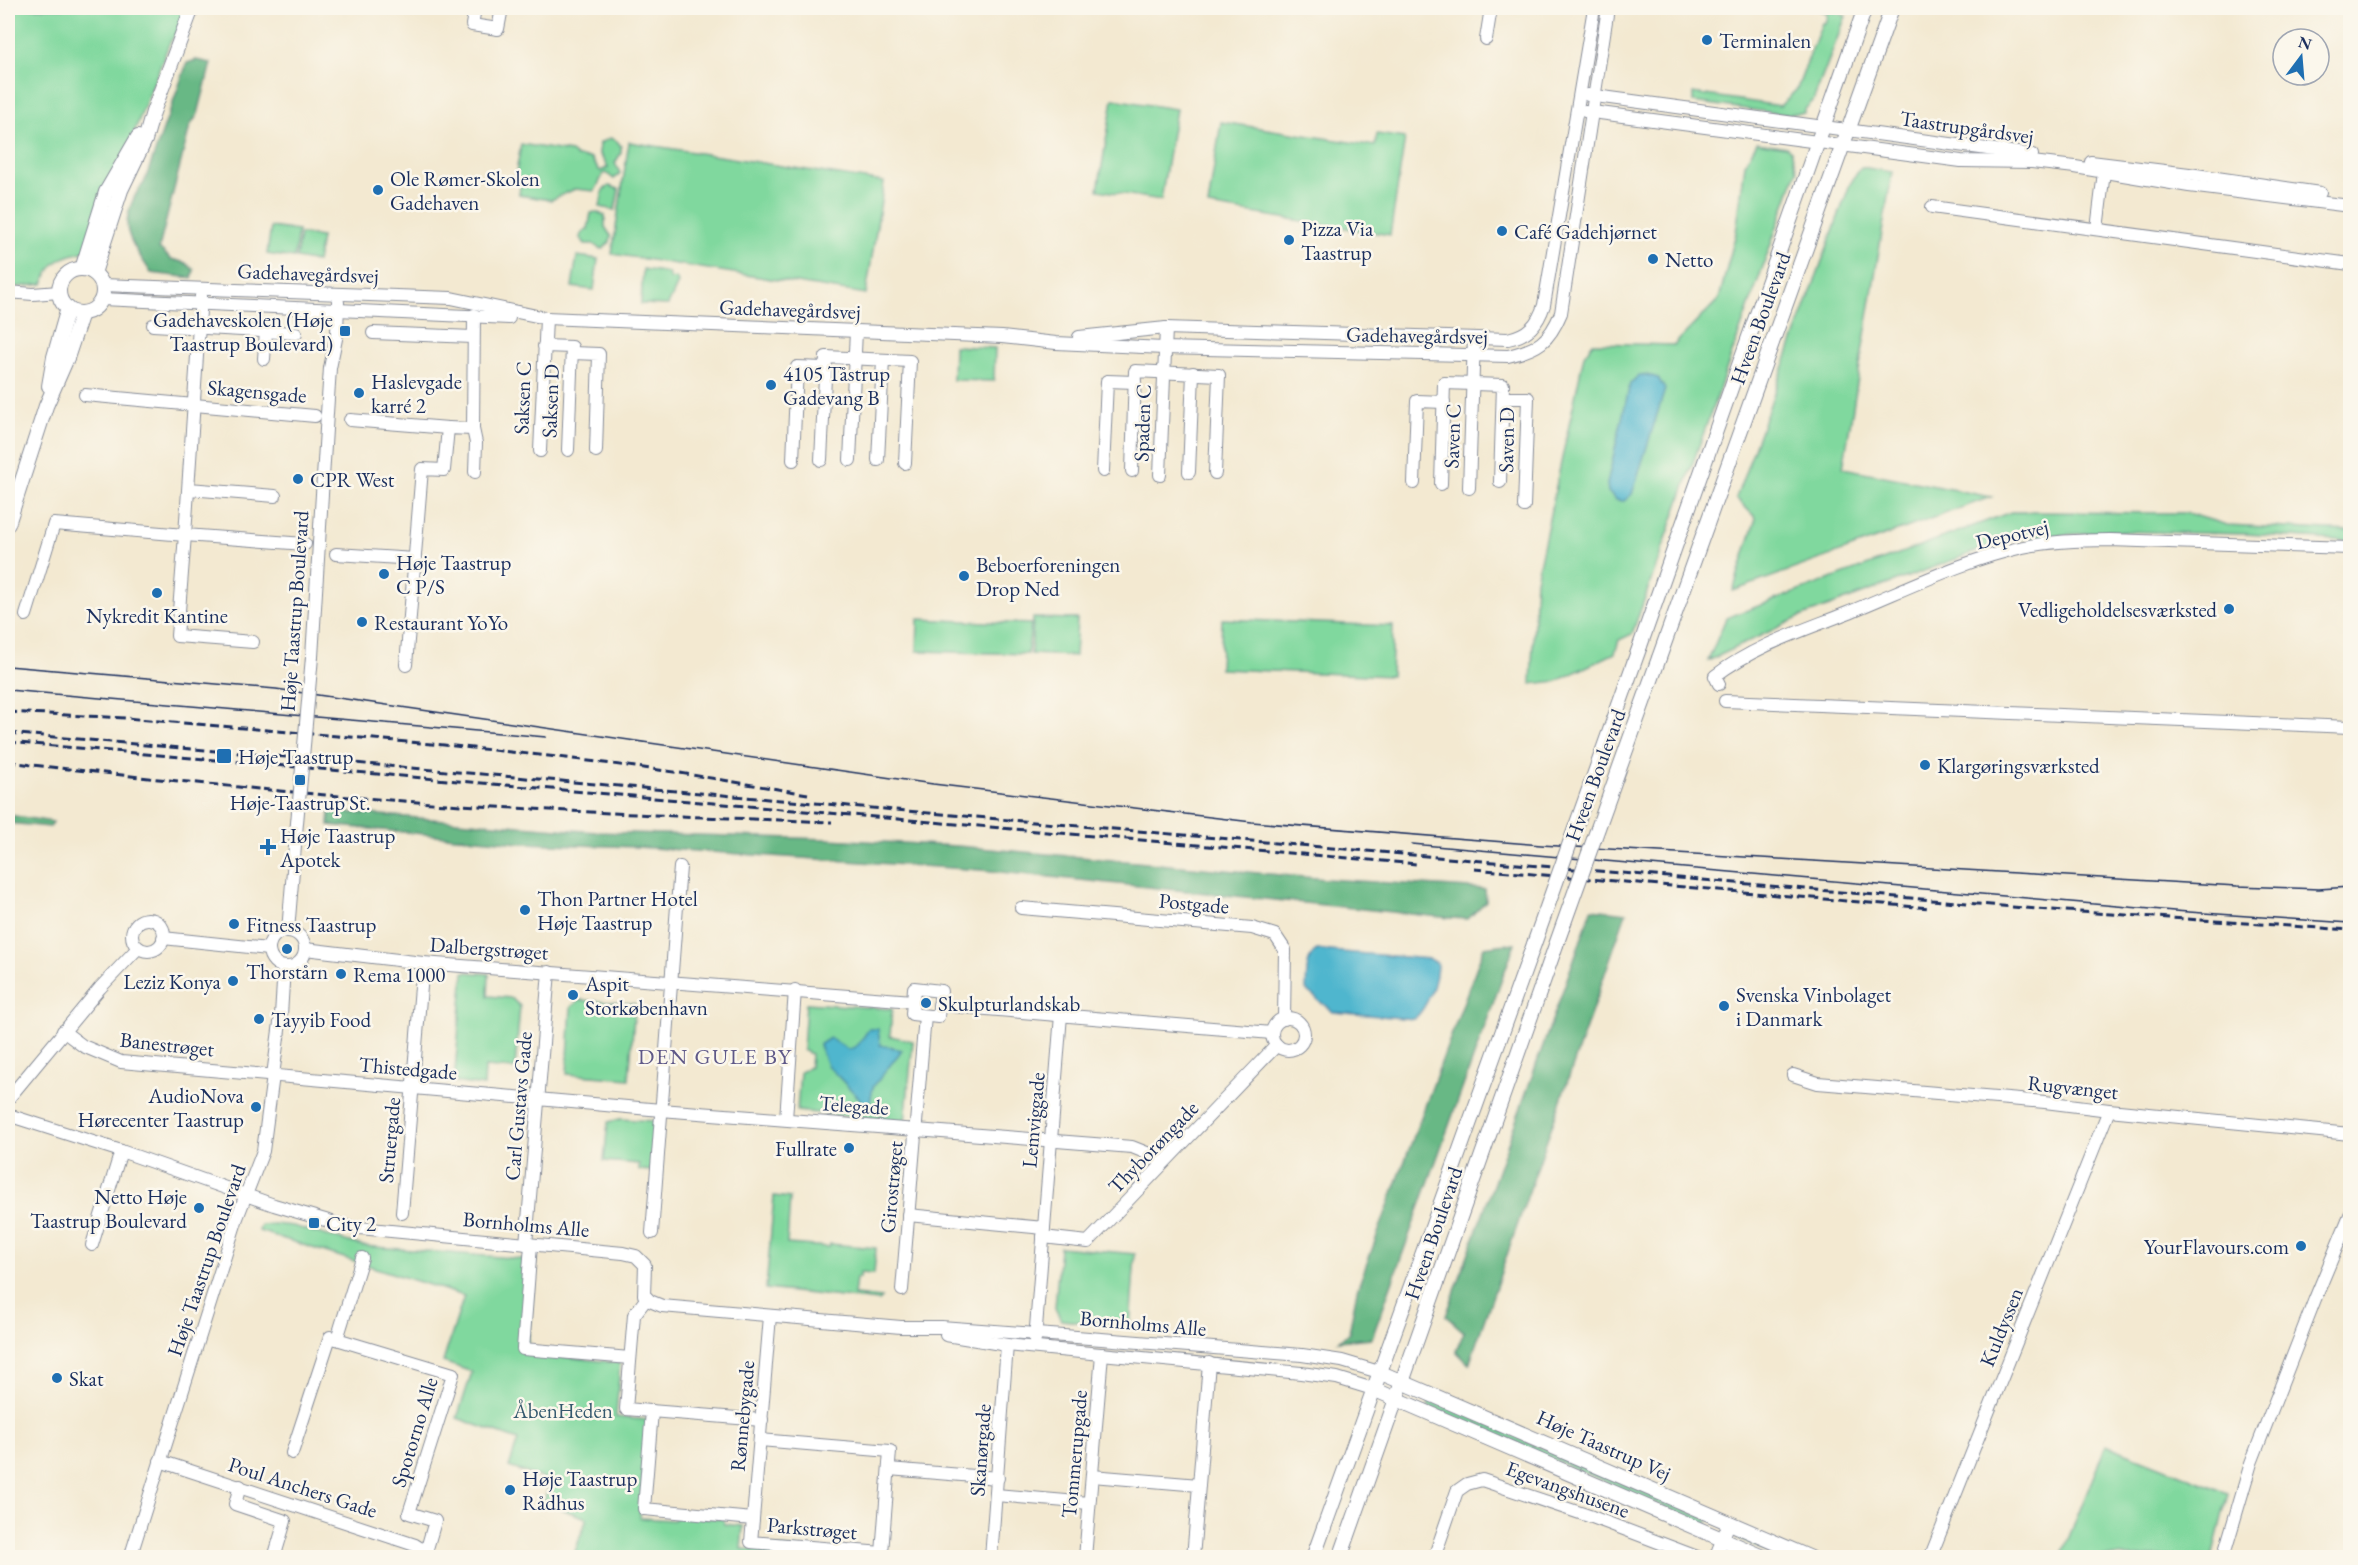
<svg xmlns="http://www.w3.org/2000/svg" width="2358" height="1565" viewBox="0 0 2358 1565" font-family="'EB Garamond',serif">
<rect width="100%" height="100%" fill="#fbf7ec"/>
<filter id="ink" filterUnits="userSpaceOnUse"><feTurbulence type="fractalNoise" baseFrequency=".0167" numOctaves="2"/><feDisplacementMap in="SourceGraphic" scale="12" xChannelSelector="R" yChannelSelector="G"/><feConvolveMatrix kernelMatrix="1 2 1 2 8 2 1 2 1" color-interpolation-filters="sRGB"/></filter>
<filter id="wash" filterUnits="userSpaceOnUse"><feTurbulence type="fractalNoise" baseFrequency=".008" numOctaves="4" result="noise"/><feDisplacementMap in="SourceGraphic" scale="24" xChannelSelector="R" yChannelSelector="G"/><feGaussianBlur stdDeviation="1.35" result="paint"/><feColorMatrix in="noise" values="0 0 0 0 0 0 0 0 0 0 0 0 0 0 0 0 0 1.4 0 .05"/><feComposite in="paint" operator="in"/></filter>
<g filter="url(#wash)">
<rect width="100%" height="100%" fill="#f3e9d1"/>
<g fill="#80d89e" stroke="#4e847e" stroke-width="1.5">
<path d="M8 8H188L178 30 169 44 87 251C63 256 51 260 43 284L17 287 8 285Z"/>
<polygon points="1813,8 1824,8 1846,16 1813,101 1804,110 1804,113 1783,114 1693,102 1693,93 1780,106 1797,89 1822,23 1825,23 1828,13"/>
<polygon points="1113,99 1176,109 1161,200 1098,190"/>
<polygon points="1221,122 1375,146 1377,134 1405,138 1390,235 1208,206"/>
<polygon points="610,138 617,141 621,146 621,153 615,163 620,173 614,179 606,173 603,174 595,191 575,189 551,200 519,195 520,186 516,173 521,144 571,152 577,157 591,158 598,169 601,171 608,167 599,153 600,143"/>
<polygon points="629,142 884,182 866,294 612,254"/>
<polygon points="1757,142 1786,147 1791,151 1797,171 1632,634 1619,640 1615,653 1557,681 1531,684 1536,580 1584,355 1593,343 1674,345 1719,299 1736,233 1745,164"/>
<polygon points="1861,167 1892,172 1843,468 1991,497 1733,591 1756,518 1736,498 1850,184"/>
<polygon points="609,186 619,189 615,210 600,207 603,190"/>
<polygon points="595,212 605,215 605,227 611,236 610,242 603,249 599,248 593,244 585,244 580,237 582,233 588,229 591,213"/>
<polygon points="271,227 298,231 294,258 267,254"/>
<polygon points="300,234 321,237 317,262 296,258"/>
<polygon points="577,256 598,259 594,290 572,287"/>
<polygon points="643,269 668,273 670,279 676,278 678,283 668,305 641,304"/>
<polygon points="954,346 995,348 994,381 953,380"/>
<polygon points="2011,512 2187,513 2227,525 2350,531 2350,541 2245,534 2109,531 2007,540 1800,617 1708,661 1726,618"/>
<polygon points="1033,618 1077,619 1075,656 1031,654"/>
<polygon points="918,619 1031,624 1028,654 917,651"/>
<polygon points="1222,619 1393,626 1391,676 1220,669"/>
<polygon points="464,972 489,974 488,996 511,998 520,1006 515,1069 485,1067 484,1086 454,1082"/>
<polygon points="580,1000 635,1004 629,1079 567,1074 571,1007"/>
<polygon points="806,1003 892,1009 890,1036 913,1041 905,1122 797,1111 800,1072 810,1067 811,1054 803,1050"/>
<polygon points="620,1119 656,1121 651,1171 639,1170 639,1164 604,1161 608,1122"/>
<polygon points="774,1196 790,1198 787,1244 829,1247 830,1244 876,1248 874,1274 860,1273 860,1278 856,1278 854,1295 882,1298 879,1301 766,1289"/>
<polygon points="274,1224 293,1226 363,1246 535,1260 527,1353 620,1363 616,1417 648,1420 640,1518 674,1520 675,1515 724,1519 724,1524 743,1526 741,1549 772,1551 772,1547 856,1555 855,1557 573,1557 587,1518 543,1503 551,1481 509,1467 518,1440 457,1418 472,1372 443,1362 464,1296 259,1231 261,1225"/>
<polygon points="1060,1247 1135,1254 1130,1327 1061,1320 1055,1308"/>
<polygon points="1430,1400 1709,1520 1707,1525 1428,1406"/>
<polygon points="2106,1445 2228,1493 2212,1557 2061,1557"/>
<polygon points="1741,1533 1797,1557 1781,1557 1738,1539"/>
</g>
<g fill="#68b885" stroke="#427472" stroke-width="1.5">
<path d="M196 60 211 63 198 114 190 126 159 248 171 259 186 263 194 270 192 278 151 273C144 261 133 248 129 235 123 219 133 195 144 183L187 63Z"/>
<polygon points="330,811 597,832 828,839 957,846 1326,879 1485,889 1486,901 1468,919 1450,918 981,870 637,847 520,843 329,825"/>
<polygon points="8,815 53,822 50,827 8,823"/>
<polygon points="1592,909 1626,913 1469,1364 1456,1351 1464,1332 1446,1316"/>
<polygon points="1515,943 1372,1338 1338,1341 1349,1333 1357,1290 1484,947"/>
</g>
<g fill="#50b6ce" stroke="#367296" stroke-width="1.5">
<polygon points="1647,375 1658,378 1665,389 1632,494 1624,501 1616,500 1608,492 1607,484 1630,384 1638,376"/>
<path d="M1317 950 1430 959 1437 963C1437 981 1428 1007 1414 1019L1333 1012 1306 990C1307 977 1305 957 1317 950Z"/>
<polygon points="869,1029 878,1029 880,1045 902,1050 873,1087 870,1102 865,1104 827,1065 819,1045 830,1038 849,1050 858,1045"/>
</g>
</g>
<g filter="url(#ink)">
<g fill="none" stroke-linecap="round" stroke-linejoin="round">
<g stroke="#878c98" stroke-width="14">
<g id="minor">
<polyline points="475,8 472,25 498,29 502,8"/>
<polyline points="1486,39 1491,8"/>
<polyline points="1588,95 2032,155"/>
<polyline points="1585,111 1961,161 2032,162 2075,167 2189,186 2350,206"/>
<polyline points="2091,162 2189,174 2320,193"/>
<polyline points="1932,207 2350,264"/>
<polyline points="2097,229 2104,172"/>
<path d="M102 285 451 298 546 318 1002 337 1056 343 1164 348 1508 356C1538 349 1549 342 1561 313L1608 8"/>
<polyline points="8,292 33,294 59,292"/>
<polyline points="201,296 185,535 305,544"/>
<polyline points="102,299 509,318"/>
<polyline points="153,325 296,333"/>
<polyline points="373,333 473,337"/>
<path d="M1079 337 1166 328 1508 339C1528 335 1538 324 1544 305L1594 8"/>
<polyline points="544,346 572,347 568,450"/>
<polyline points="572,353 599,354 596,451"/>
<polyline points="264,359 266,331"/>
<polyline points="85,395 315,416"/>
<polyline points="1503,398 1528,398 1524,506"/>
<polyline points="350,420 448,428"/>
<polyline points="473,429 476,443 475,472"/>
<polyline points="540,451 546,318"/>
<polyline points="793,460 797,367 825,368"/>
<polyline points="821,460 826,357 910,361 905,463"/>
<polyline points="850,460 856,331"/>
<polyline points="878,460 883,360"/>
<polyline points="1103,471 1107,381 1135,382"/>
<polyline points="1132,471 1135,371 1219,375 1215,473"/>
<polyline points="1189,472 1193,373"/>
<polyline points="1160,475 1166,328"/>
<polyline points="1414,483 1417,401 1444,402"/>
<polyline points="1441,484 1444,383 1503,385 1500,482"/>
<polyline points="1469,488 1474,338"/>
<polyline points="189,489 275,496"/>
<polyline points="336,554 415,559"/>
<polyline points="26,615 54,524 185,535 177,636 253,642"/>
<polyline points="312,657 326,429 330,368 337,334 338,302"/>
<polyline points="406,665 422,469 444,470 448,428 473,429 474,315"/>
<path d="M1719 684 1715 676C1754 646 1802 631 1847 613 1904 590 1964 560 2023 547 2052 541 2081 540 2110 540L2350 548"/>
<polyline points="1725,701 2350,727"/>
<polyline points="1021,908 1252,928 1275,935 1285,950 1284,1019"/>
<circle cx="148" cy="935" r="16"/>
<circle cx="287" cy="949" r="18"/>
<polyline points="288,931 296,834"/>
<polyline points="163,938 268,949"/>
<polyline points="305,949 423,963 913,1001"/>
<polygon points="914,988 941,991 938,1017 912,1014"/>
<polyline points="939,1005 1272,1033"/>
<circle cx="1288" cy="1034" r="16"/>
<polyline points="63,1031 83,1046 121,1062 661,1110 1132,1147 1147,1153 1163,1163"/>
<polyline points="1793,1075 1818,1083 2045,1102 2109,1110 2350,1134"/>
<polyline points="8,1099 100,988 138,948"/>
<polyline points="8,1115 121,1151 274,1205 349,1227 623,1253 636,1256 645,1265 644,1295 650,1301 662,1306 901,1327 941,1327 1064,1336 1302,1355 1342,1361 1379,1372"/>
<polyline points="786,1119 795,990"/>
<polyline points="402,1213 423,963"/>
<polyline points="908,1215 1044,1228"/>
<polyline points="652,1233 680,867"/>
<polyline points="1043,1237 1088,1242 1277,1045"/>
<polyline points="526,1244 549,972"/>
<polyline points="92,1245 121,1151"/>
<polyline points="531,1245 523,1349 630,1358"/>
<polyline points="902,1290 925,1016"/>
<polyline points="647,1298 634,1315 626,1409 762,1420"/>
<polyline points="946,1335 1007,1345 1301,1373 1337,1378 1373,1389"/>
<polyline points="337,1339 362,1258"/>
<polyline points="1035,1340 1061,1015"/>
<polyline points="652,1411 644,1509 753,1519 751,1542 882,1553 881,1558"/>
<polyline points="760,1440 890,1451 882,1553"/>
<polyline points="292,1453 330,1337 453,1374 409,1513 435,1521 426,1552 426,1558"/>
<polyline points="160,1461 415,1545 426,1552"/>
<polyline points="889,1469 998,1478"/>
<polyline points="1092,1476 1199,1485 1209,1363"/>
<polyline points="240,1486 235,1504 285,1521 274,1558"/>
<polyline points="996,1495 1089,1503"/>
<polyline points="753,1519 770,1316"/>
<polyline points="130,1558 237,1218 263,1151 281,1015 284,967"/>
<polyline points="991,1558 1007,1345"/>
<polyline points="1085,1558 1102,1354"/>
<polyline points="1193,1558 1199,1485"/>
<polyline points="1434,1558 1457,1491 1467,1484 1482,1480 1592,1517 1700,1558"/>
<polyline points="1715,1558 1729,1523"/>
<polyline points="1930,1558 2109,1110"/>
<polyline points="2223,1558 2251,1463 2315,1299 2350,1215"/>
</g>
</g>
<g stroke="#878c98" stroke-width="16">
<g id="tertiary">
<polyline points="82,269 106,192 138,137"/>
<circle cx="81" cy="291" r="22"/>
<polyline points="94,273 121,190 145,140 153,112 192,8"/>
<polyline points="49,386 54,357 68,308"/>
<polyline points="8,524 46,406 67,358 82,313"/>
<polyline points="1640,646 1865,8"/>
<polyline points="1659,658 1892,8"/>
<polyline points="1379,1372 1811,1558"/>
<polyline points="1373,1389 1766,1558"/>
<polyline points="1313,1558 1534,944"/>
<polyline points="1340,1558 1556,945"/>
</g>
</g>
<use href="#minor" stroke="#fff" stroke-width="12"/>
<use href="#tertiary" stroke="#fff" stroke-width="14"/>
<g stroke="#1b2f5e" stroke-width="1.5">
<polyline points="8,666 276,689 933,784 1252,822 1541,845 2237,886 2319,889 2350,887"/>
<polyline points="8,690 546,737"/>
<polyline points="1412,844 2174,911 2350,923"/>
</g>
<g stroke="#1b2f5e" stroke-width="3" stroke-dasharray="9 4.5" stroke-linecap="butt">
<polyline points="8,712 125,718 444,745 558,757 674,772 808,794"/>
<polyline points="8,733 2036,909 2350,930"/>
<polyline points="8,742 1417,864"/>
<path d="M8 762C176 782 345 799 514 808 620 814 726 818 832 822"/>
<polyline points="1474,869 1929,908"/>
</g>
<g stroke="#878c98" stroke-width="14" stroke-linecap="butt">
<polyline id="minor-bridge" points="296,834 312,657"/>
</g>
<g stroke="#878c98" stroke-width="16" stroke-linecap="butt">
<g id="tertiary-bridge">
<polyline points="1534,944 1640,646"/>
<polyline points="1556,945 1659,658"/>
</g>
</g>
<use href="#minor-bridge" stroke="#fff" stroke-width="12"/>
<use href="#tertiary-bridge" stroke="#fff" stroke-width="14"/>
</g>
</g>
<g fill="#1f6fb2" stroke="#fbf7ec" stroke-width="2">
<circle cx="1707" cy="40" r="6"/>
<circle cx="378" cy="190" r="6"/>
<circle cx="1502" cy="231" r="6"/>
<circle cx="1289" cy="240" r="6"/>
<circle cx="1653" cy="259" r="6"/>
<rect x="339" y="325" width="12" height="12" rx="3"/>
<circle cx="771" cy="385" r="6"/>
<circle cx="359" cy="393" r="6"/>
<circle cx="298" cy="479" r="6"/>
<circle cx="384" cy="574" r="6"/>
<circle cx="964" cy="576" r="6"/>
<circle cx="157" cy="593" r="6"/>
<circle cx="2229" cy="609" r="6"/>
<circle cx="362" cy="622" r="6"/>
<rect x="216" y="748" width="16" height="16" rx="3"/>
<circle cx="1925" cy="765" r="6"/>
<rect x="294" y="774" width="12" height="12" rx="3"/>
<path d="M265 838h6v6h6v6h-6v6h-6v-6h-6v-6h6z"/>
<circle cx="525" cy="910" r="6"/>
<circle cx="234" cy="924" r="6"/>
<circle cx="287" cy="949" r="6"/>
<circle cx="341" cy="974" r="6"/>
<circle cx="233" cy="981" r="6"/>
<circle cx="573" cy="995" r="6"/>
<circle cx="926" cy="1003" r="6"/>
<circle cx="1724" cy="1006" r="6"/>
<circle cx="259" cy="1019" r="6"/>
<circle cx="256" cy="1107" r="6"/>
<circle cx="849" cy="1148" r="6"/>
<circle cx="199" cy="1208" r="6"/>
<rect x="308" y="1217" width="12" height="12" rx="3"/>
<circle cx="2301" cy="1246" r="6"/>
<circle cx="57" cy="1378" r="6"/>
<circle cx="510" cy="1490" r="6"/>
</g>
<g text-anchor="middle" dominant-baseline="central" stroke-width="5" stroke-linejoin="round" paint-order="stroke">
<g font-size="21" fill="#1b2f5e" stroke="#fbf7ec" text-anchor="start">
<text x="1719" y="40">Terminalen</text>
<text x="390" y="178">Ole Rømer-Skolen<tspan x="390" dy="24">Gadehaven</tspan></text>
<text x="1301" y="228">Pizza Via<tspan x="1301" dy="24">Taastrup</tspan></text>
<text x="1514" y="231">Café Gadehjørnet</text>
<text x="1665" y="259">Netto</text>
<text x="333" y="319" text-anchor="end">Gadehaveskolen (Høje<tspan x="333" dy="24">Taastrup Boulevard)</tspan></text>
<text x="783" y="373">4105 Tåstrup<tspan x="783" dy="24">Gadevang B</tspan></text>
<text x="371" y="381">Haslevgade<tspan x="371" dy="24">karré 2</tspan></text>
<text x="310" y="479">CPR West</text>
<text x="396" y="562">Høje Taastrup<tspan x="396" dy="24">C P/S</tspan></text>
<text x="976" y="564">Beboerforeningen<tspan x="976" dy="24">Drop Ned</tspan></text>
<text x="2217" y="609" text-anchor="end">Vedligeholdelsesværksted</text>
<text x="157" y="615" text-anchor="middle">Nykredit Kantine</text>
<text x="374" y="622">Restaurant YoYo</text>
<text x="238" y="756">Høje Taastrup</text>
<text x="1937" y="765">Klargøringsværksted</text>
<text x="300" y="802" text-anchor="middle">Høje-Taastrup St.</text>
<text x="280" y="835">Høje Taastrup<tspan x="280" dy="24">Apotek</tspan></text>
<text x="537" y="898">Thon Partner Hotel<tspan x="537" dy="24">Høje Taastrup</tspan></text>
<text x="246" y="924">Fitness Taastrup</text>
<text x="287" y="971" text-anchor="middle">Thorstårn</text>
<text x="353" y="974">Rema 1000</text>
<text x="221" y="981" text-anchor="end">Leziz Konya</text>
<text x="585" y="983">Aspit<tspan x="585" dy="24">Storkøbenhavn</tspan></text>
<text x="1736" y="994">Svenska Vinbolaget<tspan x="1736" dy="24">i Danmark</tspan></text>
<text x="938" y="1003">Skulpturlandskab</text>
<text x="271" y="1019">Tayyib Food</text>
<text x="244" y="1095" text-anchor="end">AudioNova<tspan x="244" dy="24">Hørecenter Taastrup</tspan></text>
<text x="837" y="1148" text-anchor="end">Fullrate</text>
<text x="187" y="1196" text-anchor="end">Netto Høje<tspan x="187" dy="24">Taastrup Boulevard</tspan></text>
<text x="326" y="1223">City 2</text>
<text x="2289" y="1246" text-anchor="end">YourFlavours.com</text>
<text x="69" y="1378">Skat</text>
<text x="522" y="1478">Høje Taastrup<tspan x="522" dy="24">Rådhus</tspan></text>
</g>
<g font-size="21" fill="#1b2f5e" stroke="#fbf7ec">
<text transform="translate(1967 127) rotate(8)">Taastrupgårdsvej</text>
<text transform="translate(308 273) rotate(2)">Gadehavegårdsvej</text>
<text transform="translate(790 309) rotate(2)">Gadehavegårdsvej</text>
<text transform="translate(1760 318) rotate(-70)">Hveen Boulevard</text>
<text transform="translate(1417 335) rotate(1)">Gadehavegårdsvej</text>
<text transform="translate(257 391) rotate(5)">Skagensgade</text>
<text transform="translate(522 398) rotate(-88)">Saksen C</text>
<text transform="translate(550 401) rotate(-88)">Saksen D</text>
<text transform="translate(1142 423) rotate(-88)">Spaden C</text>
<text transform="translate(1452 436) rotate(-88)">Saven C</text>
<text transform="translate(1506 440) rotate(-89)">Saven D</text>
<text transform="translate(2012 534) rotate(-13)">Depotvej</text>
<text transform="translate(294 611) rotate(-86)">Høje Taastrup Boulevard</text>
<text transform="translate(1595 775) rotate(-70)">Hveen Boulevard</text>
<text transform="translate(1194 903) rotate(5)">Postgade</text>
<text transform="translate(489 948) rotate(4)">Dalbergstrøget</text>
<text transform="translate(167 1044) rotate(6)">Banestrøget</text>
<text transform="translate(408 1068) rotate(5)">Thistedgade</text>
<text transform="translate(2073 1087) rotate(6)">Rugvænget</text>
<text transform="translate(854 1105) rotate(4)">Telegade</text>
<text transform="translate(518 1106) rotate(-85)">Carl Gustavs Gade</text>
<text transform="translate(1033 1120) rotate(-85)">Lemviggade</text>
<text transform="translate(389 1140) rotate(-85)">Struergade</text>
<text transform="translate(1153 1147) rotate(-46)">Thyborøngade</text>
<text transform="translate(891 1187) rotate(-85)">Girostrøget</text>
<text transform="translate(526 1224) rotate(5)">Bornholms Alle</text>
<text transform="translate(1433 1233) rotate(-71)">Hveen Boulevard</text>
<text transform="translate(206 1260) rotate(-71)">Høje Taastrup Boulevard</text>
<text transform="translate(1143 1323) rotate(5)">Bornholms Alle</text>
<text transform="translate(2001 1327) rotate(-68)">Kuldyssen</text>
<text transform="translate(742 1416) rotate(-85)">Rønnebygade</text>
<text transform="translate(414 1432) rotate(-73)">Spotorno Alle</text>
<text transform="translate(1604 1445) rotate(24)">Høje Taastrup Vej</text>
<text transform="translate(980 1450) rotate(-86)">Skanørgade</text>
<text transform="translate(1074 1454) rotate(-85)">Tommerupgade</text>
<text transform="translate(303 1487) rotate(18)">Poul Anchers Gade</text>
<text transform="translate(1568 1489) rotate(20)">Egevangshusene</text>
<text transform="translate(812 1528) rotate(5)">Parkstrøget</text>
</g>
<g font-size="21" fill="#34596e" stroke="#fbf7ec">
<text x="563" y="1410">ÅbenHeden</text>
</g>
<g font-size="22" letter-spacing="1.5" fill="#5f5988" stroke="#fbf7ec">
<text x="715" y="1056">DEN GULE BY</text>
</g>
</g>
<rect width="2358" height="1565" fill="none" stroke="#fbf7ec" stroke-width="30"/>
<g transform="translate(2301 57) rotate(16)"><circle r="28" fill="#fbf7ec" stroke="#a1a7b3" stroke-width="1.5"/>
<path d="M0-4.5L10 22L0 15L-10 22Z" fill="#1f6fb2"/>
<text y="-9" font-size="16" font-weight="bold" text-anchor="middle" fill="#1b2f5e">N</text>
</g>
</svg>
